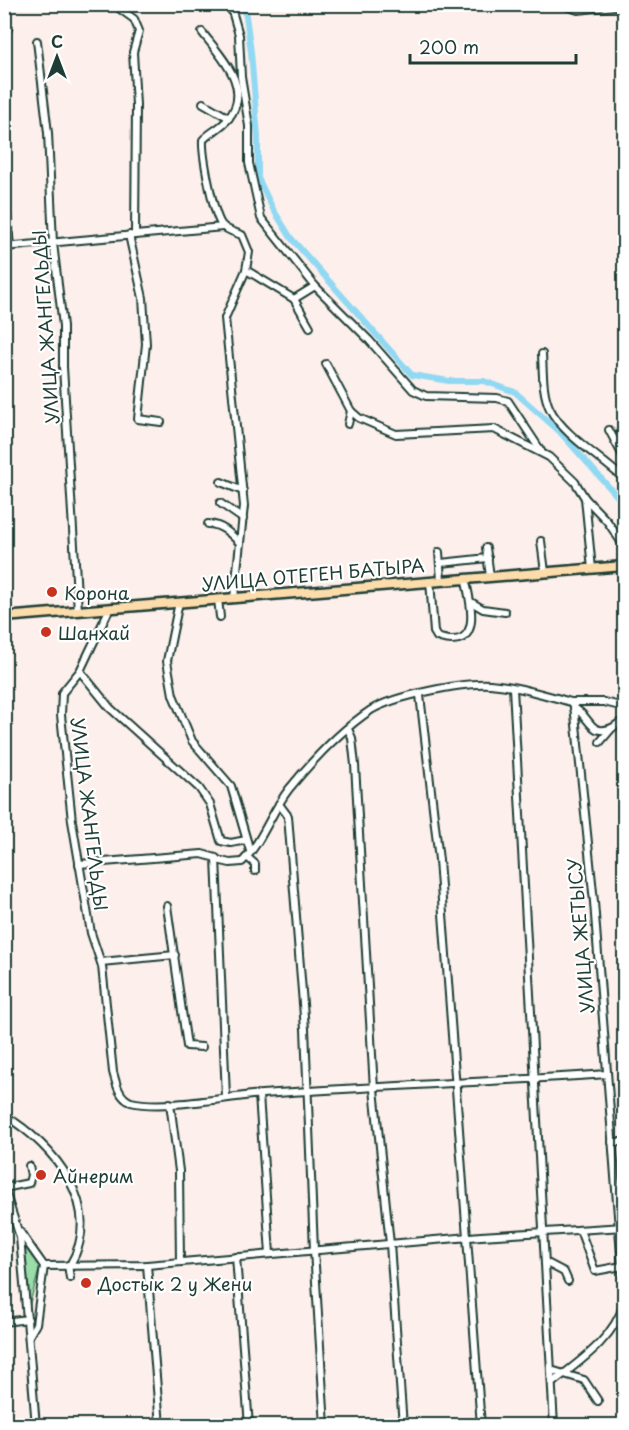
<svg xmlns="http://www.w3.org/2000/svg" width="629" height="1430" viewBox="0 0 629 1430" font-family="'Playpen Sans',sans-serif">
<rect width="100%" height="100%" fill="#fdefeb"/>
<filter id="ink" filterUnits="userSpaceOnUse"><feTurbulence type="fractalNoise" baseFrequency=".0167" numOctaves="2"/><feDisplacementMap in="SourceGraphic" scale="12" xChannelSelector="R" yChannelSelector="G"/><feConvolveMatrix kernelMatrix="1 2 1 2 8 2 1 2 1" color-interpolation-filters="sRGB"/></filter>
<g filter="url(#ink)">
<polygon fill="#9adda9" stroke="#5c8d6e" stroke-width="1.5" points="22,1243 40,1267 29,1306"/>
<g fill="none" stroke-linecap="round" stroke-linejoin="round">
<polyline stroke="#91d9f3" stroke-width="6" points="241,4 246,16 251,52 258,137 258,178 273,209 291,238 412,375 449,381 484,381 515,392 559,431 624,504"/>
<g stroke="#1f3d34" stroke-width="10">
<g id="minor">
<polyline points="113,4 134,19 139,31 133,52 136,105 135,234"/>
<polyline points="230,4 239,35 241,77 249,126 249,163 261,218 315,286 369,340 413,390 426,396 497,398 508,401 541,451"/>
<polyline points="560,4 578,10 624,5"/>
<polyline points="4,7 7,4"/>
<polyline points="4,26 8,29"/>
<path d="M202 32C220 56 254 88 228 119 221 128 210 132 203 140 202 155 213 212 221 224 225 230 236 233 242 235L249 252 246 270 225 318 244 506 234 598"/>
<polyline points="37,41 48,133 53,243 63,326 63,367 78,611"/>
<polyline points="203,103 229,118"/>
<polyline points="4,179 10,247"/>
<polyline points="129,235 143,298 146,344 138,419 161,422"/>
<polyline points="4,247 223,227"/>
<polyline points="246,270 294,299 310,327"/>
<polyline points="294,299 315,286"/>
<path d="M542 354C543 371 542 393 550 409 562 434 603 459 624 479"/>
<polyline points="326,364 351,411 359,418 396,434 494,429 549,457 575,482 585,498 592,569"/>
<polyline points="348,424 351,411"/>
<polyline points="609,430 624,458"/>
<polyline points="619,446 620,433 624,426"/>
<polyline points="221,482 243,491"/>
<polyline points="585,498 607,521 624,546"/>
<polyline points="220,503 243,519"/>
<path d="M208 524C221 524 231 534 240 543"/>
<polyline points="541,541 545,572"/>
<polyline points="486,548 490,576"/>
<polyline points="439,552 441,580"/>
<polyline points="441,563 488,558"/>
<path d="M430 581 434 632 437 637C484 653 471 602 465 578"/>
<polyline points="218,599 220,617"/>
<polyline points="179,602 167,661 173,695 192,741 231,786 250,851"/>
<polyline points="471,602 483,609 505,612"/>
<path d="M109 610 80 671 62 693 61 715 72 821 91 933 102 966 113 1072C116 1083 119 1098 131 1102 162 1110 228 1097 262 1094 377 1086 492 1082 607 1074"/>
<polyline points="80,671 110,708 199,788 210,804 221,841 231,843 246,840"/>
<polyline points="513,688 554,1426"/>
<polyline points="420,695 439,860 481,1426"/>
<polyline points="571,702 604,702 624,707"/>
<path d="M574 708C591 716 589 737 612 728"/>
<polyline points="348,729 352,738 355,765 374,1089 390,1244 403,1426"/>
<polyline points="600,742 612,728 624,720"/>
<polyline points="279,804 288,816 305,1029 314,1250 325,1426"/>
<polyline points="247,857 255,864 255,871"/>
<path d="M217 860 230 863 242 862C263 841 271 812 289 789 311 762 341 730 371 710 394 696 463 682 490 684 518 686 544 695 571 702L574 705 594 902 624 1294"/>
<polyline points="79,864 202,854 216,858 226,1097"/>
<polyline points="167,906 187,1046 202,1047"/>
<polyline points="101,962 175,955"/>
<polyline points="259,1095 270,1254"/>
<polyline points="170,1103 179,1171 180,1262"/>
<path d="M4 1115C54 1145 105 1207 70 1265"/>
<polyline points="612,1142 624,1142"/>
<polyline points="4,1188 20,1237 36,1426"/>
<polyline points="4,1188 29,1183 31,1175 29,1166"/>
<polyline points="580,1230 595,1271 622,1266"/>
<polyline points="20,1232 44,1266 36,1324 29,1336"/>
<polyline points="236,1257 249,1426"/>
<polyline points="545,1262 564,1272 568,1281"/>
<polyline points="68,1265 70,1278"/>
<polyline points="147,1265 160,1426"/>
<polyline points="44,1266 147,1265 481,1236 624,1227"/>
<polyline points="4,1322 28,1319"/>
<polyline points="551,1370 584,1380 598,1401"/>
<path d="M552 1383C580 1361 614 1339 624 1303"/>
</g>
</g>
<g stroke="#1f3d34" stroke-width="13">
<polyline id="major" points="4,617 624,566"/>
</g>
<use href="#minor" stroke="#fff" stroke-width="6"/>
<use href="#major" stroke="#fddcac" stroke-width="8"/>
</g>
</g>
<g fill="#c8321e" stroke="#fff" stroke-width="2">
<circle cx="52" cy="592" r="6"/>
<circle cx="46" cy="632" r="6"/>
<circle cx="41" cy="1175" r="6"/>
<circle cx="86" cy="1283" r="6"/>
</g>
<g text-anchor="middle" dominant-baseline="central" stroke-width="4.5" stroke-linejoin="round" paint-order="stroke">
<g font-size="18" fill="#1f3d34" stroke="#fff">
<text transform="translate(45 327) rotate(-94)">УЛИЦА ЖАНГЕЛЬДЫ</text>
<text transform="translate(313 574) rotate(-5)">УЛИЦА ОТЕГЕН БАТЫРА</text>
<text transform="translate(90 814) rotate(83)">УЛИЦА ЖАНГЕЛЬДЫ</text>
<text transform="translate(580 936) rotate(-95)">УЛИЦА ЖЕТЫСУ</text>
</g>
<g font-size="18" fill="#1f3d34" stroke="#fff" text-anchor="start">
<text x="64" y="592">Корона</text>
<text x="58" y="632">Шанхай</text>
<text x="53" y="1175">Айнерим</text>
<text x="98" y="1283">Достык 2 у Жени</text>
</g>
</g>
<rect width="629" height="1430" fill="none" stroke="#fff" stroke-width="24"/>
<rect x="12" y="12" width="605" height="1406" fill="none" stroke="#1f3d34" stroke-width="2" filter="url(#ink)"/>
<g transform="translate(57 57)" stroke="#ffffff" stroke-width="4.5" paint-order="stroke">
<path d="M0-4.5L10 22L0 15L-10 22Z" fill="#1f3d34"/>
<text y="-9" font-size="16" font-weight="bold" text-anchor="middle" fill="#1f3d34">С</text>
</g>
<path d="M410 54v9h166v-9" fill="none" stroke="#1f3d34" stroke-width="3"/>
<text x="419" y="54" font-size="18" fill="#1f3d34" stroke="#ffffff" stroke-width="4.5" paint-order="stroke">200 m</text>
</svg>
